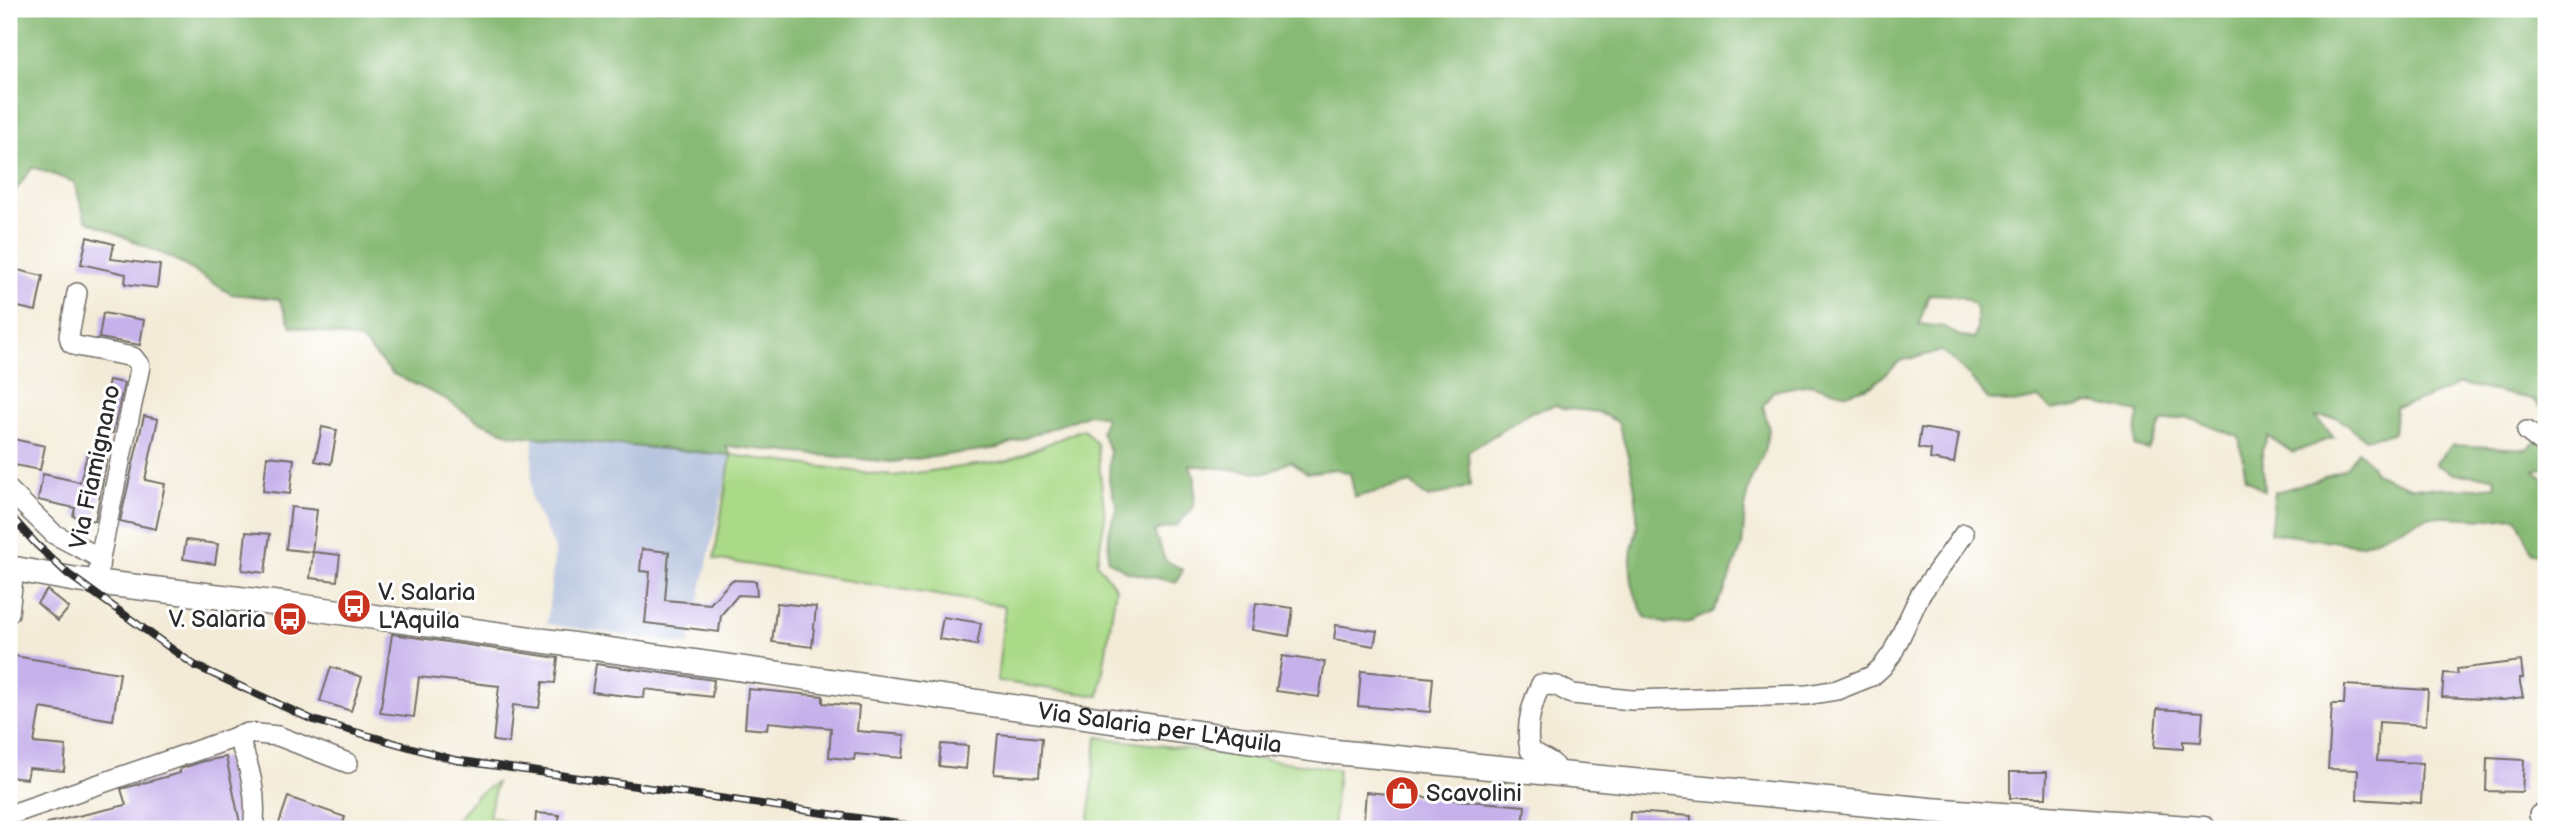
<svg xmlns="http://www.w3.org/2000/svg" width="2555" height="838" viewBox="0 0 2555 838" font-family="'Balsamiq Sans',sans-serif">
<rect width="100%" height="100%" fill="#fff"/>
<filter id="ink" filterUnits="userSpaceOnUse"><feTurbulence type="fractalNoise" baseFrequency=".0143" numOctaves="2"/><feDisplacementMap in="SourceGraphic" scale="14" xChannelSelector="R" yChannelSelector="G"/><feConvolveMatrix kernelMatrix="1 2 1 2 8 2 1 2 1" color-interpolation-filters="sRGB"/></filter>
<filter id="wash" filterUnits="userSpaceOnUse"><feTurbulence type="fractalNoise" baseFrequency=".00686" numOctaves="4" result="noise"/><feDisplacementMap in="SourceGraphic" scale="28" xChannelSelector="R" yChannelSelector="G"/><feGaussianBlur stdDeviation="1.57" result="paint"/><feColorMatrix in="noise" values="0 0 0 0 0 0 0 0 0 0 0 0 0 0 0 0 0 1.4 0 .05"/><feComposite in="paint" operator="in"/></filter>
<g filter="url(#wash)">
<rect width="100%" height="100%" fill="#f3ebd7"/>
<polygon fill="#b7c5de" points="533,436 731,455 689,645 547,624 555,549 531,498"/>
<g fill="#aada88" stroke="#6a825a" stroke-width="2">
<polygon points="1083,429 1097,444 1105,518 1097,563 1116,588 1099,696 997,681 1005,606 714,559 731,455 892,476 1007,461"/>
<polygon points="1097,737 1338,769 1333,829 1088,829"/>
<polygon points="496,783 489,816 524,826 523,829 449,829 477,795"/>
</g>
<g fill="#87ba74" stroke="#597250" stroke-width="2" fill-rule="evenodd">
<path d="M9 9H2546V413L2532 399 2460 384 2414 403 2396 407 2394 433 2365 439 2337 417H2315L2334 437 2293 453 2268 436 2262 450 2264 491 2246 478 2239 437 2186 417 2162 422 2148 450 2134 445 2139 412 2094 403 2052 410 2039 398 2013 403 1988 399 1967 373 1942 351 1900 361 1873 385 1847 394 1809 384 1773 391 1763 406 1769 430 1763 455 1752 476 1746 499 1742 546 1724 591 1712 612 1690 622 1667 624 1645 617C1633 594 1628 575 1632 549 1634 540 1637 532 1637 523 1638 489 1628 454 1618 422L1598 412 1563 408 1556 405 1531 412 1468 452 1470 486 1428 498 1411 483 1355 497 1350 473 1336 469 1307 473 1291 461 1267 473 1189 465 1195 478 1194 507 1177 525 1154 531 1165 560 1183 570 1176 582 1128 572 1108 560 1109 532 1117 507 1109 480 1110 451 1101 432 1106 417 1089 414 998 448 892 462 726 446 731 455 512 435 477 420 444 398 393 374 361 340 291 326 279 299 231 294 174 259 86 220 74 182 33 167 9 199ZM1929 294C1963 295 1987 296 1974 339L1962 337 1944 327 1919 324Z"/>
<polygon points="2546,425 2546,467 2535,470 2546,482 2546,558 2532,551 2516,517 2489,519 2429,516 2361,545 2270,533 2275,492 2315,481 2346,468 2358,451 2371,465 2374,473 2410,487 2463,489 2496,486 2494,477 2454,474 2435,464 2452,445 2526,449 2544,436"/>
</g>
<g id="blocks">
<g fill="#c6b1eb">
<polygon points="87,237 114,244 111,259 160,265 157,288 125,284 126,274 81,264"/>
<polygon points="9,268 43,276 36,311 9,305"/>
<polygon points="103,313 144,320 140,345 99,338"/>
<polygon points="109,380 124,383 113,433 99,430"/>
<polygon points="144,416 158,419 145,480 165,484 156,529 120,521"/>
<polygon points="322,427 337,430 331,464 315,461"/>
<polygon points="1921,428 1959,434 1954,463 1930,459 1931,450 1918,448"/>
<polygon points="9,438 45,446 40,470 9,464"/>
<polygon points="87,455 107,460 95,521 73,516 75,508 38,500 43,474 80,482"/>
<polygon points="267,456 294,459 290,494 263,491"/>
<polygon points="291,507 317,510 312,552 286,549"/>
<polygon points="246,532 270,534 265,573 242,570"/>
<polygon points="186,540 218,544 215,564 183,559"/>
<polygon points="642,549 669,552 665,600 710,604 732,580 756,581 757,596 738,595 721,615 719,632 645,623 650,572 640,571"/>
<polygon points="313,552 340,555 337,581 310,578"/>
<polygon points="47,590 69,608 58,621 37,603"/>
<polygon points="777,603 816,607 812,647 772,642"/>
<polygon points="1256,603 1293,608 1289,636 1252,630"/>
<polygon points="943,617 981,623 977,645 939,639"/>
<polygon points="1336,625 1377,631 1374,646 1334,639"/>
<polygon points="392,634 558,658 555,683 543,682 539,708 513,705 509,743 493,741 499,686 419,677 414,717 380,713"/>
<polygon points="14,656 120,673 113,720 40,708 34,743 66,746 64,771 29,768 27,779 9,777 9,690"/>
<polygon points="1282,656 1325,662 1319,697 1276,691"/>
<polygon points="2521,661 2523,678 2519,678 2523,697 2503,700 2442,697 2444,673 2458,674 2457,669"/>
<polygon points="596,664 714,680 712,697 645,689 644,698 592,692"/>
<polygon points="331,667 362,677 351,711 320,701"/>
<polygon points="1361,671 1433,678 1430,712 1358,706"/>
<polygon points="2345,685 2428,690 2426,725 2379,722 2377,761 2423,763 2421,803 2357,799 2358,770 2328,769 2332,704 2344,704"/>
<polygon points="748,689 823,696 823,703 859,706 857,731 905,735 903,758 855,754 854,760 829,757 831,728 768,722 767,730 745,728"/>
<polygon points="2157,709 2203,712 2201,742 2183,741 2183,749 2154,747"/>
<polygon points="998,734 1042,738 1039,777 994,774"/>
<polygon points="941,744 968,746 966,769 939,766"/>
<polygon points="226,757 241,828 47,829 47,823 126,805 121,789 180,773 180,769 204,761"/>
<polygon points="2487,758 2524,760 2522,792 2486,791"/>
<polygon points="2010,772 2047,772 2046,798 2010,798"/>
<polygon points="1366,792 1525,806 1523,829 1363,829"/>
<polygon points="288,797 345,817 341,829 277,829"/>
<polygon points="1630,812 1691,816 1690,829 1629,829"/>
<polygon points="536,813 559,815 559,829 535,829"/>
</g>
</g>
</g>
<g filter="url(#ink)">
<use href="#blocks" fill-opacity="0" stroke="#716e67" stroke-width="2"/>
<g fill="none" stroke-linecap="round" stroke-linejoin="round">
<g stroke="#716e67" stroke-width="22">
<g id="minor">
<polyline points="77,293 69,336 71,343 77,346 133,357 140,366 100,558 98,578"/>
<polyline points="2527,431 2546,446"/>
<polyline points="9,490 54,534 100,558"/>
<polyline points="9,613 14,569"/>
<path d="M237 736C250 764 258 798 253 829"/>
<path d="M1561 776 1552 763 1530 750C1525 727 1531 705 1541 684L1557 686 1572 694 1632 700 1807 695 1837 690 1872 676 1882 667 1892 654 1920 595 1964 534"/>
<polyline points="9,815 248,733 278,736 348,763"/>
<polyline points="2539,815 2546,815"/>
</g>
</g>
<g stroke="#716e67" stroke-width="27">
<g id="major">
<path id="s1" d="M9 568 77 580 290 605 1325 751 1930 810 2204 829"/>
</g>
</g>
<use href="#minor" stroke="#fff" stroke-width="19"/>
<use href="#major" stroke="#fff" stroke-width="24"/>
<g stroke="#2b2b2b" stroke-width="8">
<polyline id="rail" points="9,514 36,544 68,574 194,665 313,720 455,760 934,829"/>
</g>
<use href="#rail" stroke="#fff" stroke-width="5" stroke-dasharray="16" stroke-linecap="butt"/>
</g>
</g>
<defs>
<g id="bus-disc" transform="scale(1.75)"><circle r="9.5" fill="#c8321e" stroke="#fff"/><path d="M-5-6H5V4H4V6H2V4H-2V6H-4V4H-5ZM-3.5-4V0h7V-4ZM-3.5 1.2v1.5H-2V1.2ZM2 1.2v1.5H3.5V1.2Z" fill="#fff"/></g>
<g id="shop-disc" transform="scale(1.75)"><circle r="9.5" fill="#c8321e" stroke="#fff"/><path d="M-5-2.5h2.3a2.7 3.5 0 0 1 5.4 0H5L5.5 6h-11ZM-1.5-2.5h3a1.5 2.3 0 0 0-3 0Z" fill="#fff"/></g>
</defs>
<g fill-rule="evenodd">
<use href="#bus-disc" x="354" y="606"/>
<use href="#bus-disc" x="290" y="619"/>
<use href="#shop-disc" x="1402" y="793"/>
</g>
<g text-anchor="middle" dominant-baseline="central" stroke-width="6" stroke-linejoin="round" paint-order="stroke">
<g font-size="24" fill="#2b2b2b" stroke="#fff">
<text transform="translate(95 467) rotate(-78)">Via Fiamignano</text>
<text stroke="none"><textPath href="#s1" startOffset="1162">Via Salaria per L'Aquila</textPath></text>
</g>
<g font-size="24" fill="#2b2b2b" stroke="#fff" text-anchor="start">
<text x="378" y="592">V. Salaria<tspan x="378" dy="28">L'Aquila</tspan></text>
<text x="266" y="619" text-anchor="end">V. Salaria</text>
<text x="1426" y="793">Scavolini</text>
</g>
</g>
<rect width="2555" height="838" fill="none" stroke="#fff" stroke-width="35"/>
</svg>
